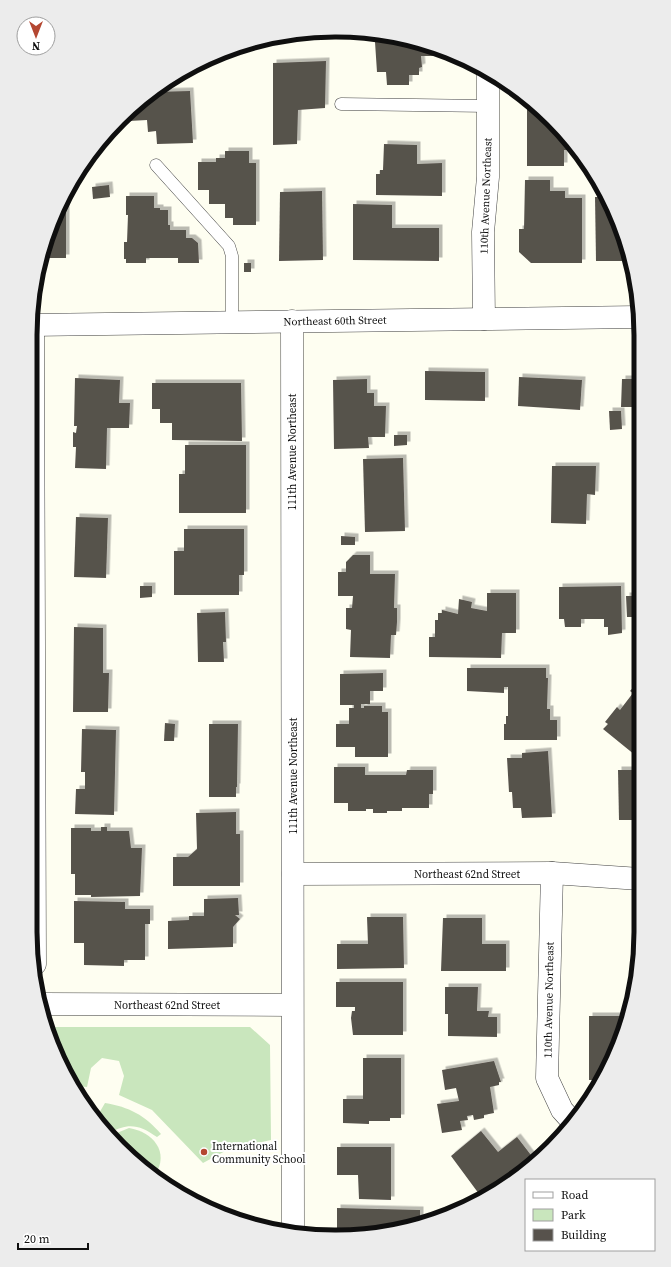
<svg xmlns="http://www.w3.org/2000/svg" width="671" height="1267" viewBox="0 0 671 1267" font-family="'Source Serif 4',serif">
<defs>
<filter id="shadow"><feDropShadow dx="3.5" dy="-3.5" stdDeviation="0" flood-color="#0004"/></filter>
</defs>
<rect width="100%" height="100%" fill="#fefef1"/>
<g fill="#c9e6bd">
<polygon points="46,1027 250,1027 270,1045 271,1140 229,1149 203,1163 152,1110 119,1095 124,1076 119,1061 102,1058 91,1068 87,1087 77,1086 72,1078 71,1067 66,1067"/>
<path d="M105 1103C129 1107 145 1115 161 1134L157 1137C140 1125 128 1122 110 1133L95 1120Z"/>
<path d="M129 1128C153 1132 170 1152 155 1175L112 1135Z"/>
</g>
<g fill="#57524c" filter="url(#shadow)">
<polygon points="379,35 415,40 433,47 433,56 421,56 422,67 419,68 419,75 409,75 409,85 387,85 386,72 377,72 375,42 379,42"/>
<polygon points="326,61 325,108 298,110 297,144 273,145 273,63"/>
<polygon points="190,91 193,143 157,144 156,131 148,132 147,120 129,121 129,111 153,92"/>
<polygon points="527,105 537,106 576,150 564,150 564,166 527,166"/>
<polygon points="384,144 417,145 417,164 442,163 442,196 376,195 376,174 380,174 380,170 383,170"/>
<polygon points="225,151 249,151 249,163 256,163 256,225 233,225 233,218 225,218 225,204 209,204 209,190 198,190 198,162 216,162 216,158 225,158"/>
<polygon points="525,180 550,180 550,191 565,191 565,198 582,198 582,263 531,263 519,252 519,229 524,229"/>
<polygon points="109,185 110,197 93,199 92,187"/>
<polygon points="322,191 323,260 279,261 280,192"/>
<polygon points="126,196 154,196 154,208 160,208 160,210 168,210 168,225 170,225 170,230 186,230 186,238 192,238 198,243 199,263 178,263 178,258 146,258 146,263 126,263 126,259 124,259 124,242 127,242 128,215 126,215"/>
<polygon points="595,197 606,197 618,219 627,252 626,261 596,261"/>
<polygon points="61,202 66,202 66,258 40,258"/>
<polygon points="353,204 392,205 392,228 439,228 439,261 353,260"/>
<rect x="244" y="263" width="7" height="9"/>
<polygon points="425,371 485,372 485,401 425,400"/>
<polygon points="637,375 639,375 639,427 633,427 634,407 621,407 622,379 637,379"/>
<polygon points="519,377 582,380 580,410 518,406"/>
<polygon points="75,378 120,380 119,403 130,403 129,428 107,428 106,469 75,468 76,447 73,447 73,432 76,433 77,426 74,426"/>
<polygon points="367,379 367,393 374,393 374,406 386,406 385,437 368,437 369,448 334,449 333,380"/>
<polygon points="152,383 241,383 242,441 172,440 172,423 160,423 160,409 152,409"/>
<polygon points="609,411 621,411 622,429 610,430"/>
<polygon points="394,435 407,435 407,445 394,446"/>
<polygon points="185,445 246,445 246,513 179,513 179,474 185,474"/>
<polygon points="403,458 405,531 365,532 363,459"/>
<polygon points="552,466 596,466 595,495 587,494 586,524 551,523"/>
<polygon points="76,517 108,518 106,578 74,577"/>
<polygon points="184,529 244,529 244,575 239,575 239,595 174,595 174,551 184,551"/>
<polygon points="341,536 355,537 355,545 341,545"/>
<polygon points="353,555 370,555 370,574 395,574 394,608 397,608 397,622 396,635 391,635 390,658 350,657 351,630 346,629 346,608 352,608 353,596 338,596 338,572 346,572 346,562"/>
<polygon points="140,586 152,586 152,597 140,598"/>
<polygon points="621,586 622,633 608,635 608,627 604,627 604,619 581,619 581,627 565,627 564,619 559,619 559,587"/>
<polygon points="633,588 639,588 639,636 632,636 632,617 627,617 626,596 633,596"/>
<polygon points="487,593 516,593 516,633 502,633 501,658 429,657 429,637 435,637 435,620 438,620 438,613 442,613 442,610 458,614 459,599 472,602 471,608 487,611"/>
<polygon points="225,612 226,642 223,642 224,662 198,662 197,613"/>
<polygon points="74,627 103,628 103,673 109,673 108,712 73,712"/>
<polygon points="467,668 546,668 546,678 548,678 547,709 550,709 550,720 557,720 557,740 504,740 504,724 506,724 506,716 508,716 508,687 504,687 504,693 467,691"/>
<polygon points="383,673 383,691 370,691 370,704 361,704 361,708 364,708 364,706 382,706 382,712 388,712 388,757 355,757 355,747 336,747 336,724 349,724 349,708 354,708 354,705 340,705 340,674"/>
<polygon points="640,680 640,750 635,755 603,729 608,724 605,722 617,707 620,710 633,693 630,691"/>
<polygon points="165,723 175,724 174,741 164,741"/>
<polygon points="209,724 238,724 237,787 236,787 236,797 209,797"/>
<polygon points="82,729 116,730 114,815 75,814 76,789 85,789 85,772 81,772"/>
<polygon points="548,751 552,817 522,818 521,808 513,808 512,792 509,792 507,758 522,758 522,753"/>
<polygon points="334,767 365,767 365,775 406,775 407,770 433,770 433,794 429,794 429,808 402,808 402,811 387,811 387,813 373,813 373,809 366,809 366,811 348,811 348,803 334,803"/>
<polygon points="618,770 640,770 640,820 619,820"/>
<polygon points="236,812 236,834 240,834 240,886 173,886 173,857 188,857 197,849 196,813"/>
<polygon points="101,827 107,827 107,831 129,831 131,848 142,848 140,896 91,897 91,895 75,895 75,874 71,874 71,828 91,828 91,831 101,831"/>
<polygon points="238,898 239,915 235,915 240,919 233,927 233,947 168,949 168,921 189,920 189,916 204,916 204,899"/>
<polygon points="74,901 125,902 125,909 150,909 150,924 145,924 145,960 124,960 124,966 84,965 84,943 74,943"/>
<polygon points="367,917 403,917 404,968 337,969 337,944 368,944"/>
<polygon points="443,918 482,918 482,944 506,944 506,971 441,971"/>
<polygon points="336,982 403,982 403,1035 353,1035 351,1018 352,1011 355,1011 355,1007 336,1007"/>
<polygon points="445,987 478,987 477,1011 489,1011 488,1017 497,1017 497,1037 448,1036 448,1014 445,1014"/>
<polygon points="589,1016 626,1016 625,1024 609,1067 600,1080 589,1080"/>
<polygon points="363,1058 401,1058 401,1118 390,1118 390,1121 369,1121 369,1124 343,1123 343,1099 363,1099"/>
<polygon points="494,1061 501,1082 499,1082 499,1085 490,1087 494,1113 484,1115 484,1118 474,1120 473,1115 467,1116 468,1120 460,1121 462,1130 442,1133 437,1104 459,1101 456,1088 445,1090 442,1070"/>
<polygon points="481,1131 498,1152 517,1137 534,1159 492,1193 482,1198 451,1156"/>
<polygon points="337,1147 391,1147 391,1200 359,1199 358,1175 337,1175"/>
<polygon points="337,1208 420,1210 420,1219 424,1219 424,1220 356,1236 337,1234"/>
</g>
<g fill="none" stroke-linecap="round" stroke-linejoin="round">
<g stroke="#424242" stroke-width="13">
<g id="lane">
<polyline points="341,104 488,106"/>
<polyline points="156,165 229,246 232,256 232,321"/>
</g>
</g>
<g stroke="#424242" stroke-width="23">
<g id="street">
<polyline points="484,319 483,232 488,177 488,73"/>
<polyline points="292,321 293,1230"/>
<polyline points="31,325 638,317"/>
<polyline points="33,325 35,964"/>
<polyline points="552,873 547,1078 562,1110 571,1120"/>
<polyline points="293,874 552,873 640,879"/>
<polyline points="42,1004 292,1005"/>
</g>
</g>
<use href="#lane" stroke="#fff" stroke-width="12"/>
<use href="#street" stroke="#fff" stroke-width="22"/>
</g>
<circle fill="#b44731" stroke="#fff" stroke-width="1.5" cx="204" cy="1152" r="4"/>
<g text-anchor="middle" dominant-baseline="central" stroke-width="4" stroke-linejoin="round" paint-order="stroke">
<g font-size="11" fill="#0f0f0f" stroke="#fff">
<text transform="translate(486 196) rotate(-88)">110th Avenue Northeast</text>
<text transform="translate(335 321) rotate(-1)">Northeast 60th Street</text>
<text transform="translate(292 452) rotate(-90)">111th Avenue Northeast</text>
<text transform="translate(293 776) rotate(-90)">111th Avenue Northeast</text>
<text x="467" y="874">Northeast 62nd Street</text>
<text transform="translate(549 1000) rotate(-89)">110th Avenue Northeast</text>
<text x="167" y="1005">Northeast 62nd Street</text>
</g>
<g font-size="11" fill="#0f0f0f" stroke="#fff" text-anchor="start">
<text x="212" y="1146">International<tspan x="212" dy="13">Community School</tspan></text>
</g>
</g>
<path d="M0 0H671V1267H0ZM335 37H336A298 298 0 0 1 634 335V932A298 298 0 0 1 336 1230H335A298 298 0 0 1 37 932V335A298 298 0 0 1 335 37Z" fill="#ececec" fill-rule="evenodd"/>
<path fill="none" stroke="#0f0f0f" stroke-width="5" d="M335 37H336A298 298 0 0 1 634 335V932A298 298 0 0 1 336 1230H335A298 298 0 0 1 37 932V335A298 298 0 0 1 335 37Z"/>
<rect x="525" y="1179" width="130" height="72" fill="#ffffff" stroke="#9f9f9f"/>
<rect x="533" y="1192" width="20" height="6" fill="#ffffff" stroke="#9f9f9f"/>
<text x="561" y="1199" font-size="12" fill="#0f0f0f">Road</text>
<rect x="533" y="1209" width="20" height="12" fill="#c9e6bd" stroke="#9f9f9f"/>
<text x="561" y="1219" font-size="12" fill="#0f0f0f">Park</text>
<rect x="533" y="1229" width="20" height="12" fill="#57524c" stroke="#9f9f9f"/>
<text x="561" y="1239" font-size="12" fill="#0f0f0f">Building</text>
<g transform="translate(36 36) rotate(180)"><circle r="19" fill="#ffffff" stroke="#9f9f9f"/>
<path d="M0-3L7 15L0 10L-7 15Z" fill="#b44731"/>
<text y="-6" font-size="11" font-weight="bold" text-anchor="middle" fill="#0f0f0f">N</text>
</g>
<path d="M18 1243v6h70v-6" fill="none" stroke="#0f0f0f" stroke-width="2"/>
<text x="24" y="1243" font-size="12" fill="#0f0f0f" stroke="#ffffff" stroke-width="3" paint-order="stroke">20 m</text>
</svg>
